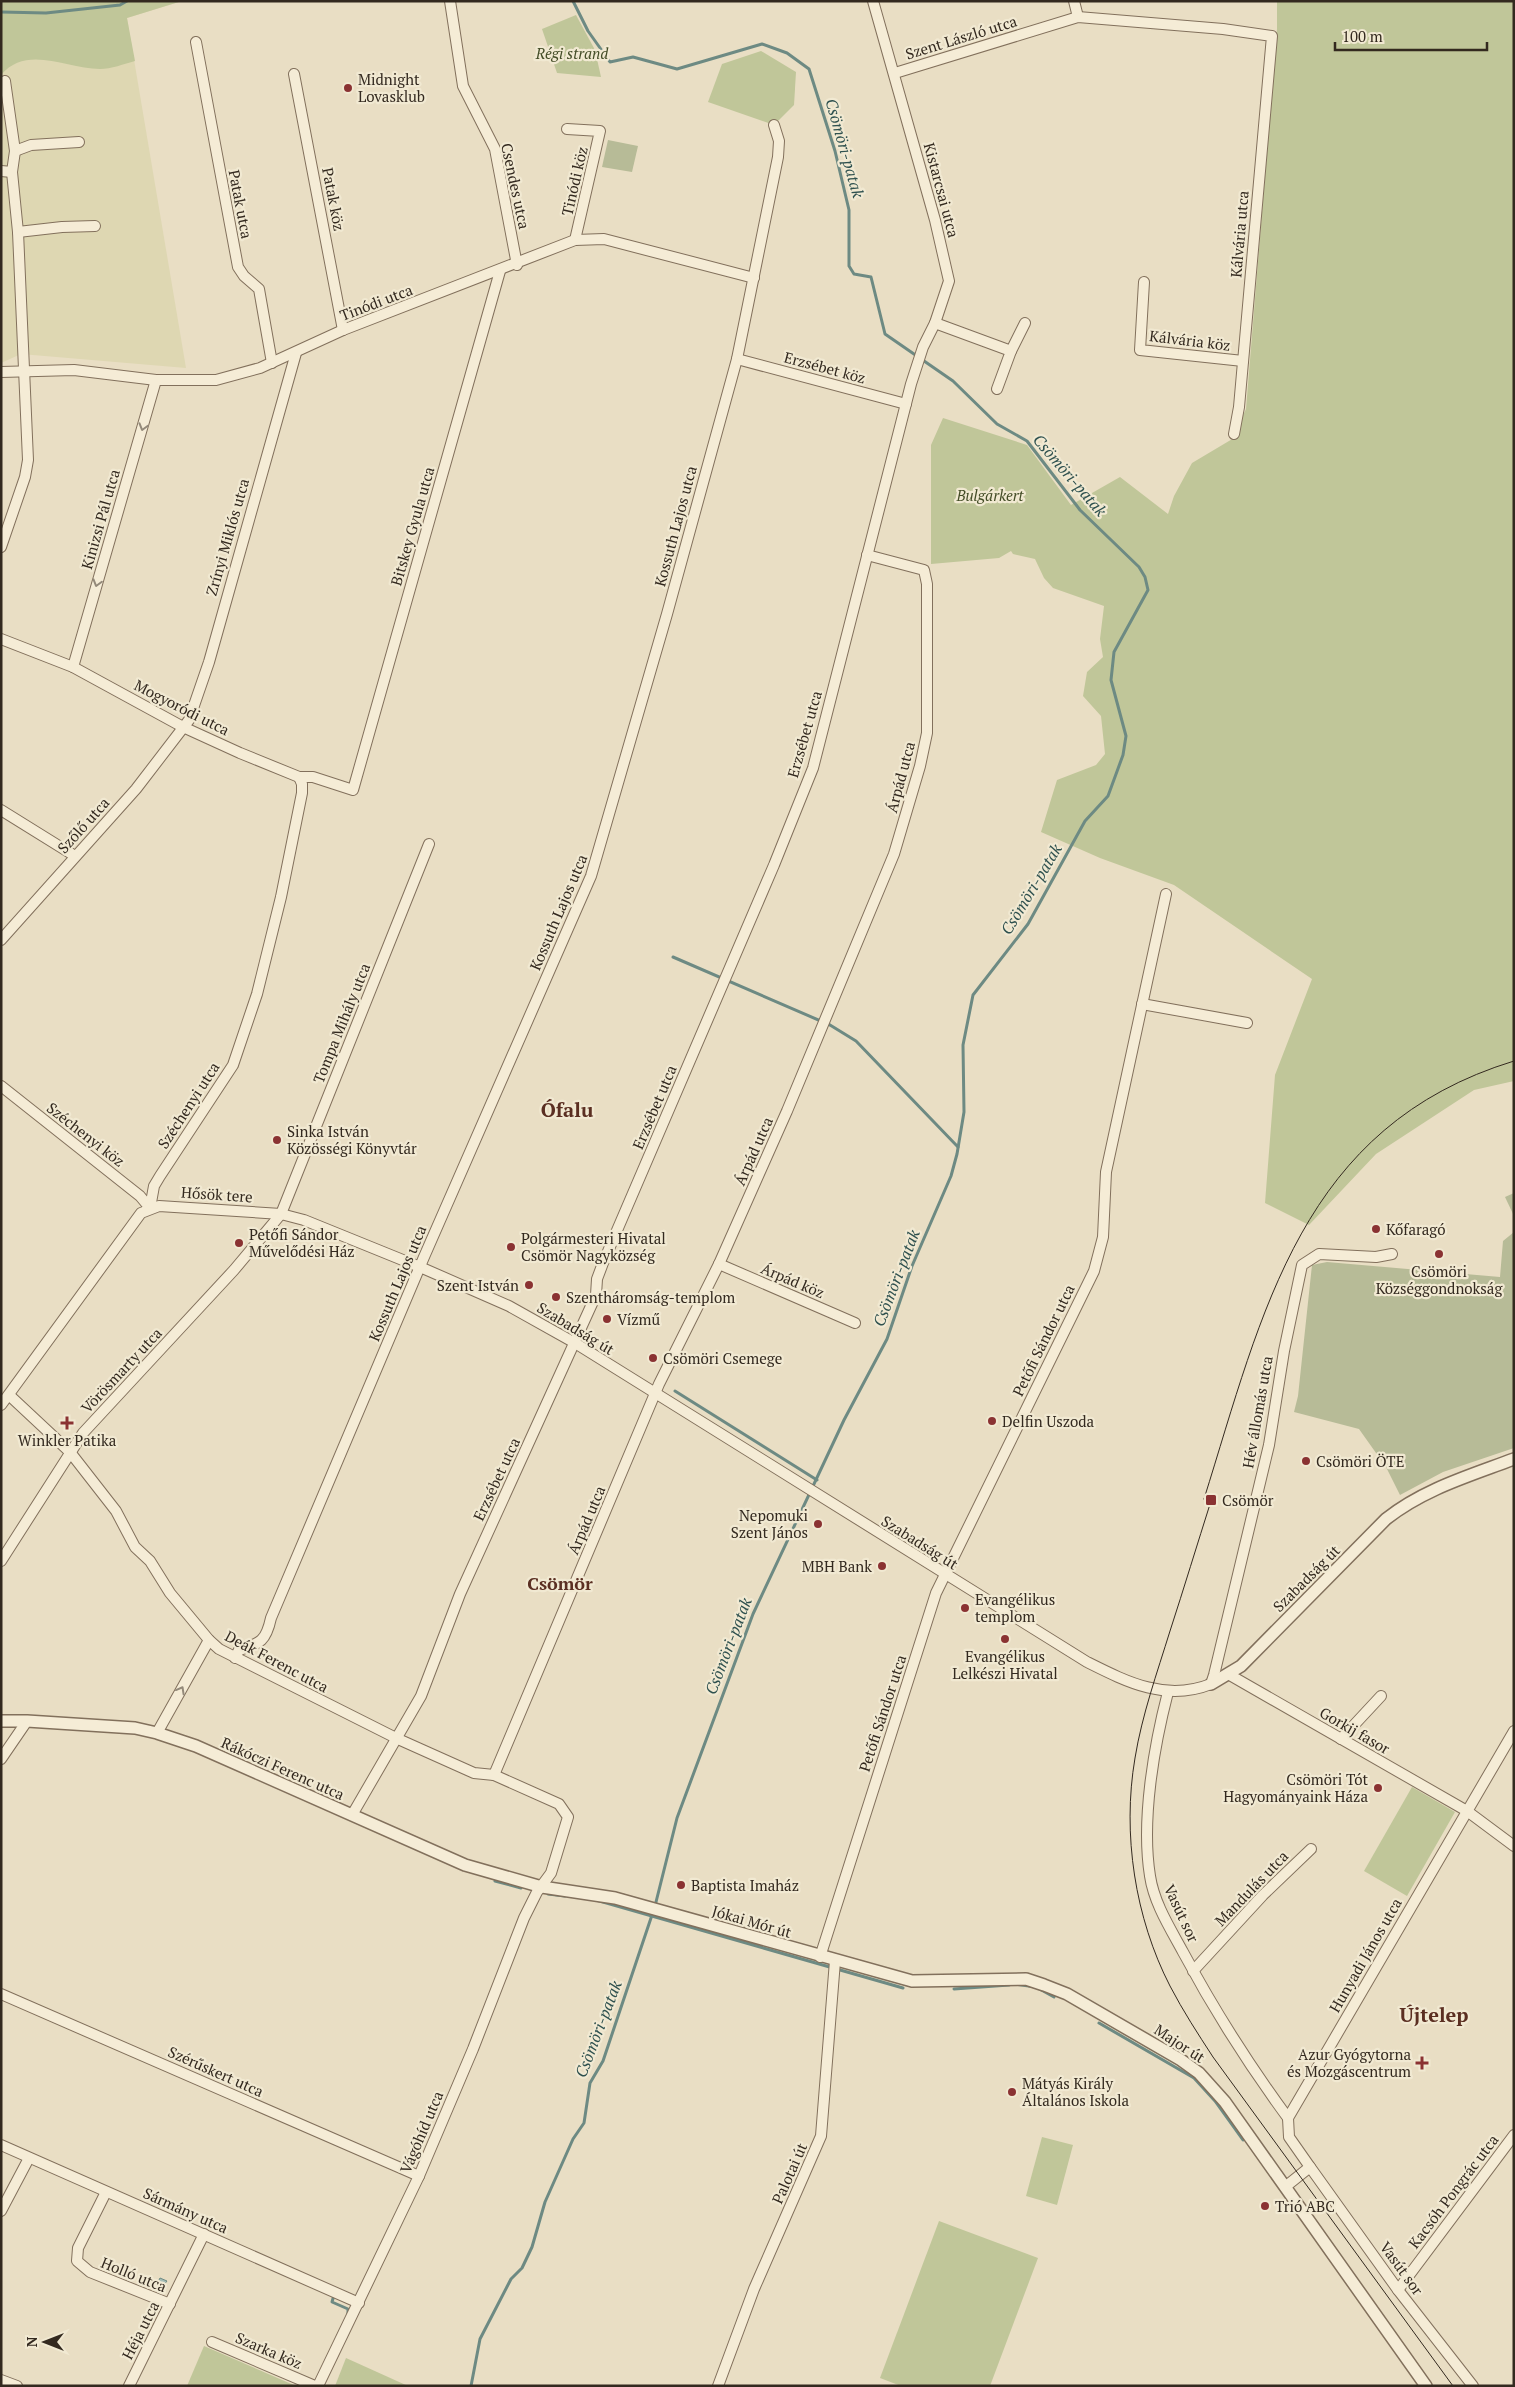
<svg xmlns="http://www.w3.org/2000/svg" width="1515" height="2387" viewBox="0 0 1515 2387" font-family="'PT Serif',serif">
<rect width="100%" height="100%" fill="#e9dec4"/>
<polygon fill="#ded7b2" points="1,1 182,1 127,18 186,368 21,354 1,363"/>
<g fill="#c0c699">
<path d="M1 1H182L127 18 135 61C124 64 111 69 100 69 67 69 27 44 1 75Z"/>
<polygon points="1277,1 1514,1 1514,1081 1474,1090 1376,1154 1309,1225 1265,1203 1275,1075 1312,979 1174,885 1100,858 1041,832 1057,780 1096,765 1105,754 1101,716 1083,696 1087,672 1103,657 1100,639 1104,606 1053,588 1044,578 1035,559 1013,554 1011,551 999,558 931,564 931,445 943,418 1027,445 1071,505 1120,477 1168,514 1174,496 1192,463 1234,438 1234,434 1246,409 1277,29"/>
<polygon points="576,15 595,50 601,77 557,73 542,29"/>
<polygon points="761,51 796,72 794,105 774,125 708,102 722,64"/>
<polygon points="1412,1787 1455,1812 1407,1896 1364,1871"/>
<polygon points="1042,2137 1073,2145 1057,2205 1026,2196"/>
<polygon points="939,2221 1038,2258 990,2386 901,2386 880,2378"/>
<polygon points="204,2346 296,2386 187,2386"/>
<polygon points="346,2358 408,2386 335,2386"/>
</g>
<g fill="#b7bb97">
<polygon points="608,140 638,146 632,172 602,167"/>
<polygon points="1514,1193 1514,1216 1505,1197"/>
<polygon points="1514,1232 1514,1448 1443,1472 1400,1495 1386,1467 1359,1429 1294,1412 1298,1396 1312,1265 1327,1262 1500,1277 1503,1241"/>
</g>
<polygon fill="#a5bdb6" stroke="#6d8a83" points="160,2278 167,2281 159,2291 155,2287"/>
<g fill="none" stroke-linecap="round" stroke-linejoin="round">
<g stroke="#6d8a83" stroke-width="3">
<polyline points="573,1 588,31 610,62 633,57 677,69 762,44 787,53 809,69 835,151 849,210 849,266 854,274 871,277 885,334 953,381 997,424 1027,441 1080,510 1139,567 1145,577 1148,590 1114,652 1111,680 1126,736 1123,755 1108,796 1085,821 1028,924 973,995 963,1045 964,1112 957,1154 951,1176 912,1266 887,1339 844,1420 753,1614 677,1818 655,1906"/>
<polyline points="1,12 46,13 120,5 127,1"/>
<polyline points="673,957 830,1025 856,1041 958,1147"/>
<polyline points="675,1391 817,1480"/>
<polyline points="495,1881 521,1888"/>
<polyline points="548,1894 565,1896"/>
<polyline points="596,1900 903,1988"/>
<polyline points="1015,1984 1036,1987 1054,1997"/>
<polyline points="954,1989 1009,1985"/>
<polyline points="1099,2023 1194,2078 1215,2101 1243,2140"/>
<polyline points="334,2295 332,2302 348,2309 348,2315"/>
<polyline points="471,2386 480,2339 511,2279 522,2268 532,2247 545,2202 573,2139 584,2123 590,2083 603,2061 653,1912"/>
</g>
<g stroke="#82705c" stroke-width="12">
<g id="minor">
<polyline points="450,1 463,86 495,149 517,265"/>
<polyline points="1074,1 1078,17"/>
<polyline points="196,42 238,267 244,276 259,289 272,363"/>
<polyline points="895,73 1078,17 1223,29 1272,36 1239,407 1234,434"/>
<polyline points="294,74 343,330"/>
<polyline points="567,129 600,131 575,240"/>
<polyline points="15,151 31,145 79,142"/>
<polyline points="1,171 12,172"/>
<polyline points="18,232 62,227 95,226"/>
<polyline points="1144,282 1140,350 1243,361"/>
<polyline points="935,323 1011,351 997,389"/>
<polyline points="1011,351 1025,323"/>
<polyline points="737,359 906,404"/>
<polyline points="1,372 74,370 156,380 216,380 260,368 343,330 575,240 604,239 754,278"/>
<polyline points="1,547 25,477 28,460 18,232 12,172 15,151 5,81"/>
<polyline points="1,639 73,667 183,727 240,753 299,777 313,777 353,790 500,271"/>
<polyline points="73,667 156,380"/>
<polyline points="1,810 75,856"/>
<polyline points="1,940 136,789 189,720 209,662 296,353"/>
<polyline points="1142,1004 1247,1023"/>
<polyline points="1,1086 140,1196 150,1208"/>
<polyline points="150,1208 154,1186 160,1176 233,1065 257,994 281,897 302,793 302,784 299,777"/>
<polyline points="719,1264 855,1323"/>
<polyline points="9,1395 70,1452 116,1511 135,1547 150,1561 170,1593 209,1640 219,1649 398,1739 474,1773 494,1775 559,1804 568,1817 551,1873 537,1892 524,1918 473,2049 419,2176 318,2386"/>
<path d="M1 1405 141 1213 159 1206 281 1214 304 1220 420 1267 509 1306 575 1343 1087 1662C1127 1682 1166 1702 1211 1684L1214 1675 1269 1445 1284 1351 1302 1265 1319 1254 1376 1257 1392 1254"/>
<polyline points="1,1561 83,1433 234,1270 281,1214 429,844"/>
<path d="M235 1658 239 1650C261 1643 266 1641 271 1618L424 1257 591 876 667 614 737 359 778 157 779 141 774 125"/>
<polyline points="1228,1674 1467,1811 1514,1846"/>
<path d="M1168 1692C1154 1746 1141 1820 1150 1876 1154 1903 1170 1928 1183 1952 1214 2010 1249 2065 1288 2118"/>
<polyline points="157,1733 209,1640"/>
<polyline points="1341,1739 1381,1696"/>
<polyline points="1,1759 27,1721"/>
<polyline points="494,1775 659,1384 719,1264 787,1111 894,854 920,766 927,733 927,584 924,570 867,555"/>
<polyline points="352,1815 421,1696 460,1594 596,1295 597,1279 603,1263 774,865 813,768 911,384 923,347 935,323 949,281 935,220 873,1"/>
<polyline points="820,1957 936,1593 1094,1271 1103,1237 1106,1172 1166,894"/>
<polyline points="1193,1971 1263,1895 1311,1849"/>
<polyline points="1,1994 419,2176"/>
<polyline points="1,2145 359,2303"/>
<polyline points="1310,2167 1398,2290 1473,2386"/>
<polyline points="1285,2187 1310,2167 1289,2137 1288,2118 1514,1731"/>
<polyline points="106,2192 78,2248 77,2261 90,2272 170,2304"/>
<polyline points="1,2211 29,2158"/>
<polyline points="1398,2290 1514,2135"/>
<polyline points="212,2342 315,2386"/>
<polyline points="1,2380 17,2386"/>
<polyline points="129,2386 204,2234"/>
<polyline points="718,2386 754,2289 821,2136 835,1961"/>
</g>
</g>
<g stroke="#82705c" stroke-width="14">
<g id="tertiary">
<path d="M1211 1684 1241 1666 1386 1519C1424 1489 1469 1476 1514 1459"/>
<polyline points="1,1721 27,1721 135,1728 157,1733 196,1746 465,1865 542,1887 615,1898 912,1981 1026,1979 1044,1985 1067,1994 1181,2060 1199,2073 1225,2102 1426,2386"/>
</g>
</g>
<use href="#minor" stroke="#f5ecd6" stroke-width="10"/>
<use href="#tertiary" stroke="#f5ecd6" stroke-width="11"/>
<g stroke="#33291f" stroke-width="1">
<path d="M1204 1499C1263 1311 1301 1126 1514 1061"/>
<path d="M1211 1501C1197 1545 1184 1588 1170 1631 1157 1673 1142 1715 1135 1758 1122 1834 1135 1918 1170 1986 1183 2011 1198 2034 1213 2057L1453 2386"/>
</g>
</g>
<defs><path id="oneway-chevron" d="M-2-3.5L2.5 0L-2 3.5" fill="none" stroke-width="1.6" stroke-linecap="round" stroke-linejoin="round" transform="scale(1.25)"/></defs>
<g stroke="#948a7a">
<use href="#oneway-chevron" transform="translate(143 427) rotate(106)"/>
<use href="#oneway-chevron" transform="translate(97 583) rotate(106)"/>
<use href="#oneway-chevron" transform="translate(181 1690) rotate(-61)"/>
</g>
<g fill="#8a3232" stroke="#f1e9d2" stroke-width="2">
<circle cx="348" cy="88" r="5"/>
<circle cx="277" cy="1140" r="5"/>
<circle cx="1376" cy="1229" r="5"/>
<circle cx="239" cy="1243" r="5"/>
<circle cx="511" cy="1247" r="5"/>
<circle cx="1439" cy="1254" r="5"/>
<circle cx="529" cy="1285" r="5"/>
<circle cx="556" cy="1297" r="5"/>
<circle cx="607" cy="1319" r="5"/>
<circle cx="653" cy="1358" r="5"/>
<circle cx="992" cy="1421" r="5"/>
<path d="M64.5 1415.5h5v5h5v5h-5v5h-5v-5h-5v-5h5z"/>
<circle cx="1306" cy="1461" r="5"/>
<rect x="1205" y="1494" width="12" height="12" rx="2.5"/>
<circle cx="818" cy="1524" r="5"/>
<circle cx="882" cy="1566" r="5"/>
<circle cx="965" cy="1608" r="5"/>
<circle cx="1005" cy="1639" r="5"/>
<circle cx="1378" cy="1788" r="5"/>
<circle cx="681" cy="1885" r="5"/>
<path d="M1419.5 2055.5h5v5h5v5h-5v5h-5v-5h-5v-5h5z"/>
<circle cx="1012" cy="2092" r="5"/>
<circle cx="1265" cy="2206" r="5"/>
</g>
<g text-anchor="middle" dominant-baseline="central" stroke-width="4.5" stroke-linejoin="round" paint-order="stroke">
<g font-size="15" fill="#33291f" stroke="#f1e9d2">
<text transform="translate(961 37) rotate(-17)">Szent László utca</text>
<text transform="translate(574 181) rotate(-77)">Tinódi köz</text>
<text transform="translate(516 186) rotate(78)">Csendes utca</text>
<text transform="translate(942 190) rotate(75)">Kistarcsai utca</text>
<text transform="translate(334 199) rotate(79)">Patak köz</text>
<text transform="translate(241 204) rotate(79)">Patak utca</text>
<text transform="translate(1239 234) rotate(-85)">Kálvária utca</text>
<text transform="translate(376 302) rotate(-21)">Tinódi utca</text>
<text transform="translate(1190 340) rotate(7)">Kálvária köz</text>
<text transform="translate(825 367) rotate(15)">Erzsébet köz</text>
<text transform="translate(100 519) rotate(-74)">Kinizsi Pál utca</text>
<text transform="translate(412 526) rotate(-74)">Bitskey Gyula utca</text>
<text transform="translate(675 526) rotate(-75)">Kossuth Lajos utca</text>
<text transform="translate(227 537) rotate(-74)">Zrínyi Miklós utca</text>
<text transform="translate(182 707) rotate(27)">Mogyoródi utca</text>
<text transform="translate(804 734) rotate(-74)">Erzsébet utca</text>
<text transform="translate(900 777) rotate(-75)">Árpád utca</text>
<text transform="translate(83 825) rotate(-48)">Szőlő utca</text>
<text transform="translate(558 912) rotate(-67)">Kossuth Lajos utca</text>
<text transform="translate(341 1023) rotate(-68)">Tompa Mihály utca</text>
<text transform="translate(188 1105) rotate(-57)">Széchenyi utca</text>
<text transform="translate(654 1107) rotate(-67)">Erzsébet utca</text>
<text transform="translate(86 1134) rotate(38)">Széchenyi köz</text>
<text transform="translate(753 1151) rotate(-66)">Árpád utca</text>
<text transform="translate(217 1194) rotate(4)">Hősök tere</text>
<text transform="translate(793 1280) rotate(23)">Árpád köz</text>
<text transform="translate(397 1283) rotate(-67)">Kossuth Lajos utca</text>
<text transform="translate(576 1328) rotate(31)">Szabadság út</text>
<text transform="translate(1043 1340) rotate(-64)">Petőfi Sándor utca</text>
<text transform="translate(121 1370) rotate(-47)">Vörösmarty utca</text>
<text transform="translate(1257 1412) rotate(-80)">Hév állomás utca</text>
<text transform="translate(496 1479) rotate(-65)">Erzsébet utca</text>
<text transform="translate(586 1520) rotate(-67)">Árpád utca</text>
<text transform="translate(920 1542) rotate(32)">Szabadság út</text>
<text transform="translate(1306 1578) rotate(-45)">Szabadság út</text>
<text transform="translate(277 1661) rotate(28)">Deák Ferenc utca</text>
<text transform="translate(882 1713) rotate(-72)">Petőfi Sándor utca</text>
<text transform="translate(1355 1730) rotate(30)">Gorkij fasor</text>
<text transform="translate(283 1768) rotate(24)">Rákóczi Ferenc utca</text>
<text transform="translate(1251 1888) rotate(-46)">Mandulás utca</text>
<text transform="translate(1182 1913) rotate(65)">Vasút sor</text>
<text transform="translate(752 1921) rotate(16)">Jókai Mór út</text>
<text transform="translate(1365 1955) rotate(-60)">Hunyadi János utca</text>
<text transform="translate(1180 2043) rotate(33)">Major út</text>
<text transform="translate(216 2071) rotate(24)">Szérűskert utca</text>
<text transform="translate(421 2132) rotate(-67)">Vágóhíd utca</text>
<text transform="translate(789 2173) rotate(-66)">Palotai út</text>
<text transform="translate(1453 2191) rotate(-53)">Kacsóh Pongrác utca</text>
<text transform="translate(186 2210) rotate(24)">Sármány utca</text>
<text transform="translate(1402 2268) rotate(54)">Vasút sor</text>
<text transform="translate(134 2274) rotate(22)">Holló utca</text>
<text transform="translate(140 2330) rotate(-63)">Héja utca</text>
<text transform="translate(269 2350) rotate(23)">Szarka köz</text>
</g>
<g font-size="15" font-style="italic" fill="#444d27" stroke="#f1e9d2">
<text x="572" y="53">Régi strand</text>
<text x="990" y="495">Bulgárkert</text>
</g>
<g font-size="15" fill="#33291f" stroke="#f1e9d2" text-anchor="start">
<text x="358" y="79">Midnight<tspan x="358" dy="17">Lovasklub</tspan></text>
<text x="287" y="1131">Sinka István<tspan x="287" dy="17">Közösségi Könyvtár</tspan></text>
<text x="1386" y="1229">Kőfaragó</text>
<text x="249" y="1234">Petőfi Sándor<tspan x="249" dy="17">Művelődési Ház</tspan></text>
<text x="521" y="1238">Polgármesteri Hivatal<tspan x="521" dy="17">Csömör Nagyközség</tspan></text>
<text x="1439" y="1271" text-anchor="middle">Csömöri<tspan x="1439" dy="17">Községgondnokság</tspan></text>
<text x="519" y="1285" text-anchor="end">Szent István</text>
<text x="566" y="1297">Szentháromság-templom</text>
<text x="617" y="1319">Vízmű</text>
<text x="663" y="1358">Csömöri Csemege</text>
<text x="1002" y="1421">Delfin Uszoda</text>
<text x="67" y="1440" text-anchor="middle">Winkler Patika</text>
<text x="1316" y="1461">Csömöri ÖTE</text>
<text x="1222" y="1500">Csömör</text>
<text x="808" y="1515" text-anchor="end">Nepomuki<tspan x="808" dy="17">Szent János</tspan></text>
<text x="872" y="1566" text-anchor="end">MBH Bank</text>
<text x="975" y="1599">Evangélikus<tspan x="975" dy="17">templom</tspan></text>
<text x="1005" y="1656" text-anchor="middle">Evangélikus<tspan x="1005" dy="17">Lelkészi Hivatal</tspan></text>
<text x="1368" y="1779" text-anchor="end">Csömöri Tót<tspan x="1368" dy="17">Hagyományaink Háza</tspan></text>
<text x="691" y="1885">Baptista Imaház</text>
<text x="1411" y="2054" text-anchor="end">Azur Gyógytorna<tspan x="1411" dy="17">és Mozgáscentrum</tspan></text>
<text x="1022" y="2083">Mátyás Király<tspan x="1022" dy="17">Általános Iskola</tspan></text>
<text x="1275" y="2206">Trió ABC</text>
</g>
<g font-size="16" font-style="italic" fill="#2f514f" stroke="#f1e9d2">
<text transform="translate(845 148) rotate(74)">Csömöri-patak</text>
<text transform="translate(1070 475) rotate(49)">Csömöri-patak</text>
<text transform="translate(1031 889) rotate(-59)">Csömöri-patak</text>
<text transform="translate(896 1278) rotate(-69)">Csömöri-patak</text>
<text transform="translate(728 1646) rotate(-69)">Csömöri-patak</text>
<text transform="translate(598 2029) rotate(-69)">Csömöri-patak</text>
</g>
<g font-size="18" font-weight="bold" fill="#5b2f22" stroke="#f1e9d2">
<text x="560" y="1583">Csömör</text>
</g>
<g font-size="20" font-weight="bold" fill="#5b2f22" stroke="#f1e9d2">
<text x="567" y="1109">Ófalu</text>
<text x="1434" y="2014">Újtelep</text>
</g>
</g>
<rect width="1515" height="2387" fill="none" stroke="#33291f" stroke-width="5"/>
<g transform="translate(45 2342) rotate(270)" stroke="#f1e9d2" stroke-width="4" paint-order="stroke">
<path d="M0-4L9 19L0 12L-9 19Z" fill="#33291f"/>
<text y="-8" font-size="14" font-weight="bold" text-anchor="middle" fill="#33291f">N</text>
</g>
<path d="M1335 42v8h152v-8" fill="none" stroke="#33291f" stroke-width="2.5"/>
<text x="1342" y="42" font-size="15" fill="#33291f" stroke="#f1e9d2" stroke-width="4" paint-order="stroke">100 m</text>
</svg>
